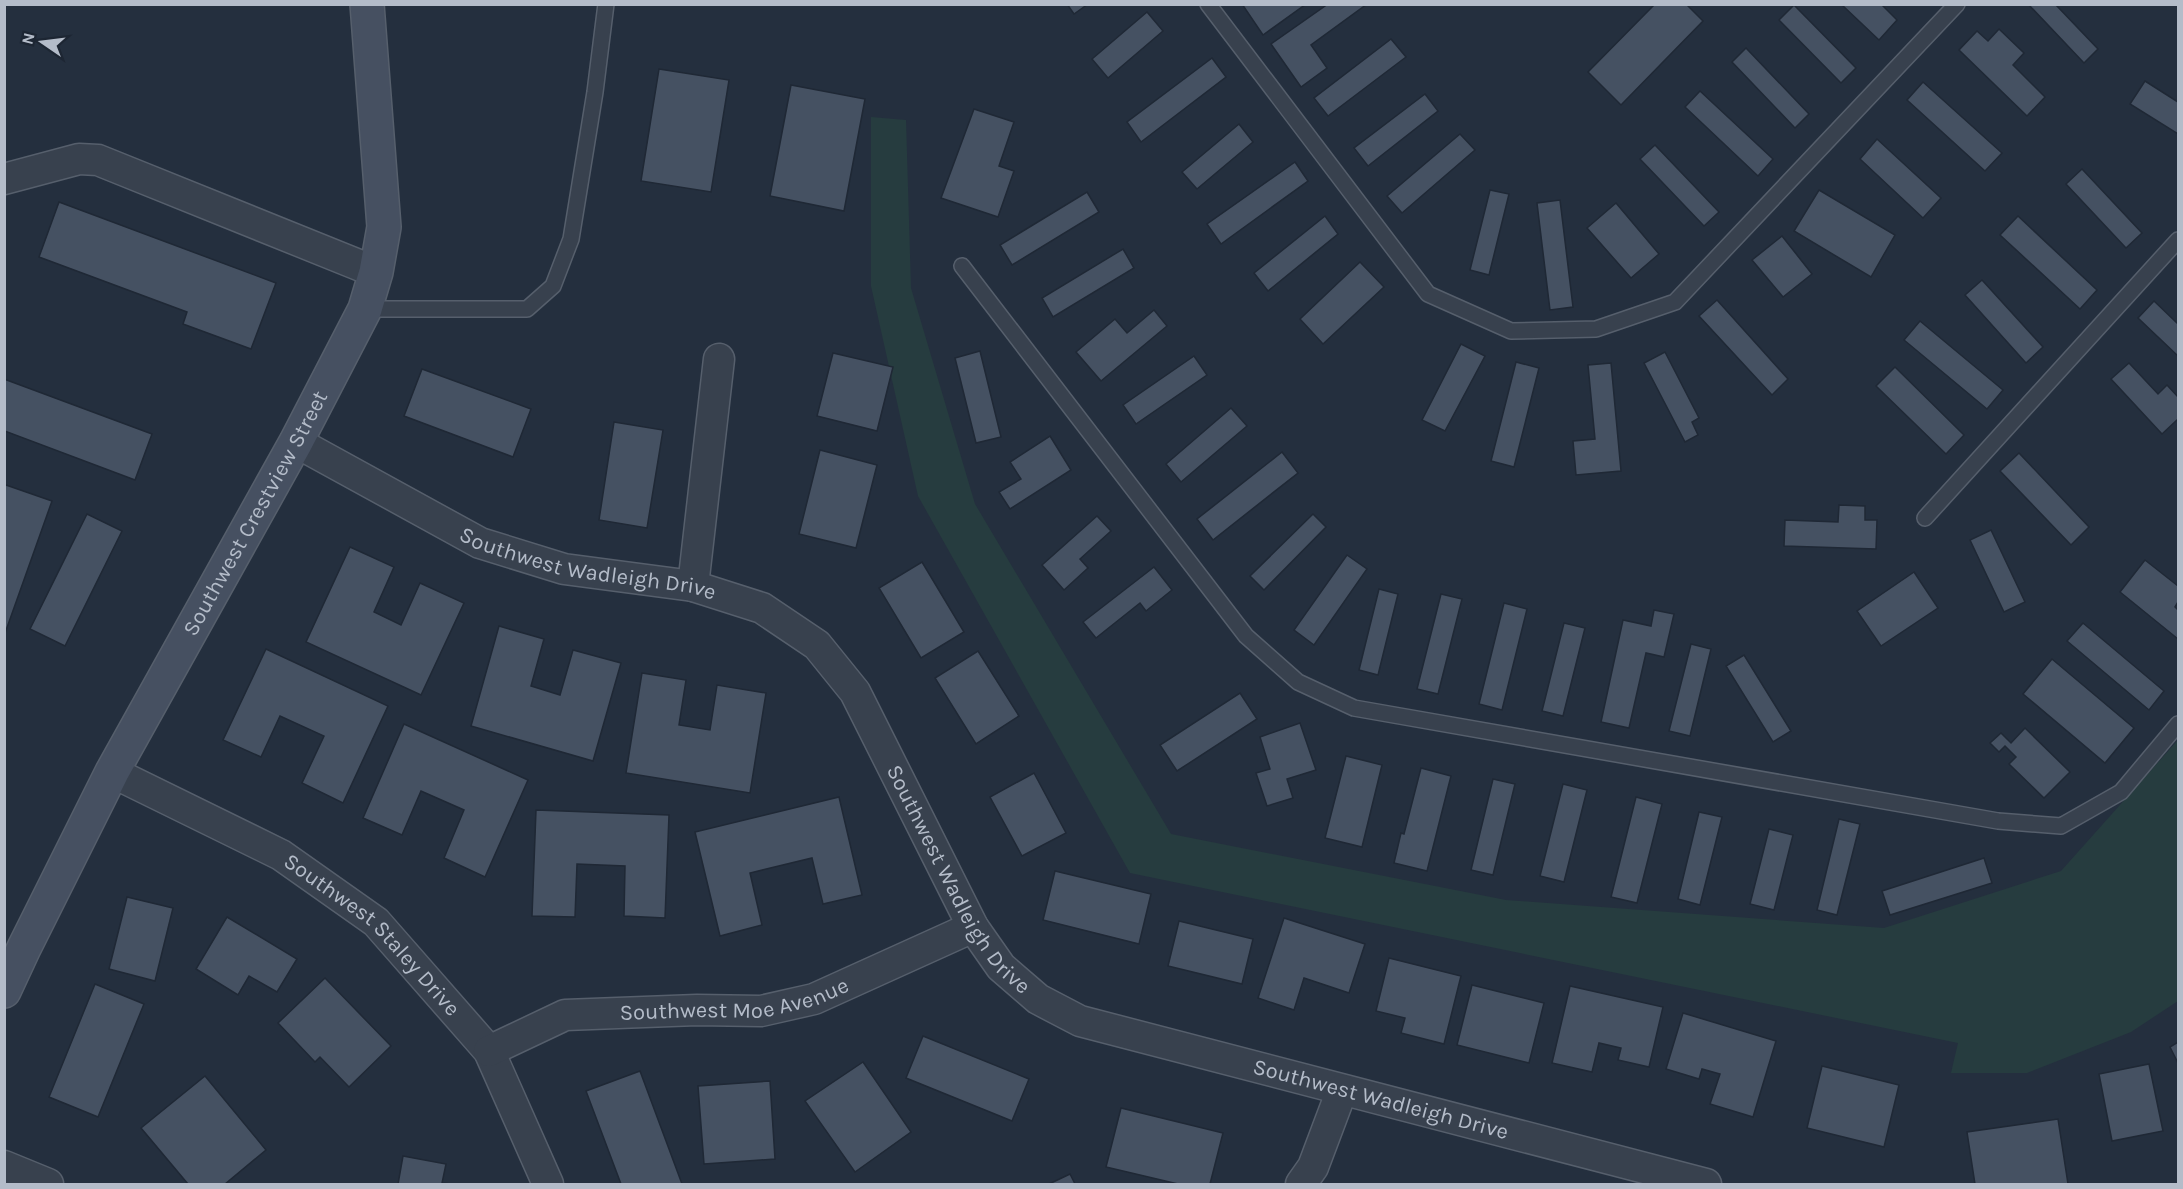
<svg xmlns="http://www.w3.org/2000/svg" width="2183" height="1189" viewBox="0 0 2183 1189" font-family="Karla,sans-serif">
<rect width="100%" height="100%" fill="#242f3e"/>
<polygon fill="#263c3f" points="871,117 906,120 911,288 975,504 1171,834 1506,900 1884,928 2061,871 2178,740 2178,1001 2131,1032 2027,1073 1951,1073 1958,1043 1130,873 918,496 871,286"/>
<g fill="#455162" stroke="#1f2835" stroke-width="1.5">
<polygon points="1067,4 1088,4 1074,14"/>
<polygon points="1242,4 1306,4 1263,35"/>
<polygon points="1328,4 1367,4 1311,45 1327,68 1301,87 1271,44"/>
<polygon points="1655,4 1686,4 1703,21 1621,105 1588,72"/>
<polygon points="1841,4 1881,4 1897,20 1879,40"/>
<polygon points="2028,4 2055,4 2098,49 2084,63"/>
<polygon points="1794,5 1856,68 1841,83 1779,20"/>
<polygon points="1147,12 1163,31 1108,78 1092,59"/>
<polygon points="1999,29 2024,53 2013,65 2045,97 2027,116 1959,50 1977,31 1988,41"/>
<polygon points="1391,39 1406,57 1328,116 1314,98"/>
<polygon points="1746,48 1809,114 1795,128 1732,62"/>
<polygon points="1212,58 1226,77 1141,142 1127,122"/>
<polygon points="659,69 729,80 711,192 641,181"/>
<polygon points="2145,81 2178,102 2178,134 2130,104"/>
<polygon points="1923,82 2002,153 1985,171 1907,100"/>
<polygon points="791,85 865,99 844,211 770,196"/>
<polygon points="1700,91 1773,159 1758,176 1685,107"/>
<polygon points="1425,94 1438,111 1368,166 1354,148"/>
<polygon points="974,109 1014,122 999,166 1014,171 998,217 941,198"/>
<polygon points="1239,124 1253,142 1197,189 1182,172"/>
<polygon points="1460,134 1475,150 1402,213 1387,196"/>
<polygon points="1877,139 1941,198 1923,218 1860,159"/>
<polygon points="1655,145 1719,212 1704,226 1640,159"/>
<polygon points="1295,162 1308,181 1221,244 1207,224"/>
<polygon points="2082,169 2142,233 2126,248 2066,184"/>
<polygon points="1490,190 1509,194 1489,275 1470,270"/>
<polygon points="1819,190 1895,235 1871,277 1794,231"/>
<polygon points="1087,192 1099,212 1012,265 1000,245"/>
<polygon points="1560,200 1573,307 1550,310 1537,203"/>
<polygon points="59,202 276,283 251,349 183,324 187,312 39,257"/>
<polygon points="1616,203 1659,254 1631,278 1587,228"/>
<polygon points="1325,216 1338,234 1268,291 1254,273"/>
<polygon points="2018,216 2097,290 2080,309 2000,235"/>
<polygon points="1782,236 1812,274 1783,297 1752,260"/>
<polygon points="1123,249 1134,268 1053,317 1042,298"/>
<polygon points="1360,262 1384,287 1323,344 1300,319"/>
<polygon points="1982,280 2043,347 2026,363 1965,295"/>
<polygon points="1717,300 1788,379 1772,395 1699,316"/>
<polygon points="2154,301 2178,324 2178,356 2138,318"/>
<polygon points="1154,310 1167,326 1101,381 1076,352 1115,319 1127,333"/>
<polygon points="1920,321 2003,390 1987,409 1904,340"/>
<polygon points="1461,344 1485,356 1445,431 1422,420"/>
<polygon points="980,351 1001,437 976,443 955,358"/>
<polygon points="1665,352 1699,418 1692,422 1698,435 1685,442 1644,363"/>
<polygon points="833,353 893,367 877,431 817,416"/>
<polygon points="1194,356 1207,375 1136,424 1123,405"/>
<polygon points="1516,362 1539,368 1514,467 1491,461"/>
<polygon points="1611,363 1621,471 1576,475 1573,441 1595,439 1588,365"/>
<polygon points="2129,363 2158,394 2167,385 2178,397 2178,419 2162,434 2111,379"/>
<polygon points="1895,367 1964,435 1946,454 1876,386"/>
<polygon points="422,369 531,409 513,457 404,416"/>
<polygon points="4,379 152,434 135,480 5,431 4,432"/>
<polygon points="1231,408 1247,426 1181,482 1166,464"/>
<polygon points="614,422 663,430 647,528 599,520"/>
<polygon points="1050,436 1071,470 1010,509 999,492 1021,479 1010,462"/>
<polygon points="820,450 877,465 856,548 799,534"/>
<polygon points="1282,452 1298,473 1213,540 1197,519"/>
<polygon points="2019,453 2089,527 2071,545 2000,471"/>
<polygon points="6,485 52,501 4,636 4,488"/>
<polygon points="1839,505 1865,506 1865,520 1877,520 1876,549 1784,546 1785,520 1838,522"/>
<polygon points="87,514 122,531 65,646 30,629"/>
<polygon points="1313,514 1326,527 1264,590 1250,576"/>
<polygon points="1097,516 1111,531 1080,559 1088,568 1064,590 1042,565"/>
<polygon points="1991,530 2025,602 2004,612 1970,540"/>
<polygon points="350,547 394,567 374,612 401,625 420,583 464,603 421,695 306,642"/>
<polygon points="1347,555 1367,569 1314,645 1294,630"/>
<polygon points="2145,560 2178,586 2178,602 2175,607 2178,610 2178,639 2120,592"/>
<polygon points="922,562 964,632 921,658 879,588"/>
<polygon points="1154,567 1172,590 1146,611 1140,603 1096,638 1083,622"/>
<polygon points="1914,572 1938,608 1881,646 1857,611"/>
<polygon points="1379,589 1398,594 1378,675 1359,670"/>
<polygon points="1441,594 1462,599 1438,694 1417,689"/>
<polygon points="1504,603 1527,609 1502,710 1479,704"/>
<polygon points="1654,610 1674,614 1664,657 1646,653 1629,728 1601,722 1623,620 1651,626"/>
<polygon points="1564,623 1585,628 1563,716 1542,711"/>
<polygon points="2083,623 2164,691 2149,710 2067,641"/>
<polygon points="499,626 544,639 531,686 560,695 573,650 621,663 593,761 471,726"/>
<polygon points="1691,644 1711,649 1690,736 1669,731"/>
<polygon points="266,649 388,706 343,803 302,783 324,736 280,716 261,757 223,740"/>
<polygon points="978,651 1019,716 976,744 935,678"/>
<polygon points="1744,655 1791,731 1773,742 1726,666"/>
<polygon points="2052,659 2134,728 2105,763 2023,694"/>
<polygon points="642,673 686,680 679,725 710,730 717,685 766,693 750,793 626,773"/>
<polygon points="1240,693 1257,719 1177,771 1160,745"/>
<polygon points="1300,723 1316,770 1287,779 1293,798 1267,806 1256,773 1270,769 1260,737"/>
<polygon points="404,724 528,780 485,877 444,858 464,810 421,791 402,835 363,818"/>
<polygon points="2025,728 2070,772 2044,798 2009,764 2016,757 2005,746 1999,752 1990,743 2001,733 2011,743"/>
<polygon points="1346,756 1382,765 1362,847 1325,838"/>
<polygon points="1421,768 1451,776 1427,871 1394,863 1401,833 1404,834"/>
<polygon points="1034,773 1066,833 1022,856 990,797"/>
<polygon points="1493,779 1515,784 1493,875 1471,870"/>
<polygon points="1563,784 1587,790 1564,882 1540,876"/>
<polygon points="839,797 862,895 823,904 812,858 750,873 762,925 720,936 695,832"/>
<polygon points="1636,797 1662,804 1637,903 1611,897"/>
<polygon points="536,810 669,815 665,918 624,916 625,866 577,864 575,917 532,916"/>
<polygon points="1699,812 1722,817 1700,905 1678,899"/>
<polygon points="1839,819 1860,824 1837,915 1817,910"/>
<polygon points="1769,829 1793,835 1774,910 1750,904"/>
<polygon points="1984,858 1992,883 1890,915 1882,891"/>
<polygon points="1055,871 1151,894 1139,944 1043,920"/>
<polygon points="127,897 173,908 155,981 109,969"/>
<polygon points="227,917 297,959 277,992 249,976 238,995 196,969"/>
<polygon points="1284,918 1365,944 1349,993 1304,978 1294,1010 1258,998"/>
<polygon points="1179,921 1253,939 1242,984 1168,966"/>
<polygon points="1389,958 1461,976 1444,1044 1401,1033 1405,1018 1376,1011"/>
<polygon points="325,978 391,1046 349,1087 320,1057 315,1062 278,1023"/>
<polygon points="95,984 144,1004 98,1117 49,1097"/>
<polygon points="1472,985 1544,1003 1529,1063 1457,1045"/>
<polygon points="1570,986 1663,1007 1649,1067 1618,1060 1621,1048 1599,1043 1592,1072 1552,1063"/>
<polygon points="1683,1013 1776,1041 1753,1117 1710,1104 1720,1074 1702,1069 1699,1079 1666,1069"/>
<polygon points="923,1036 1029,1079 1012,1121 906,1078"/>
<polygon points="2178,1042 2178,1063 2170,1047"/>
<polygon points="863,1062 911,1132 855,1172 805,1101"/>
<polygon points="2149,1064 2163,1131 2112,1141 2099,1074"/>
<polygon points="1822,1066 1899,1085 1884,1147 1807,1128"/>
<polygon points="640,1071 682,1184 621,1184 586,1091"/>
<polygon points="205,1076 266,1150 225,1184 188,1184 141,1128"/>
<polygon points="770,1081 775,1159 704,1164 698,1086"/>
<polygon points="1121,1108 1223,1133 1210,1184 1178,1184 1106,1167"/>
<polygon points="2058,1119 2068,1184 1975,1184 1967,1132"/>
<polygon points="403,1156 446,1164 442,1183 451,1184 398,1184"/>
<polygon points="1070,1174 1075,1184 1049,1184"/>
</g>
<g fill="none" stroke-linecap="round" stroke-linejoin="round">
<g stroke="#565f6c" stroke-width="18">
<g id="lane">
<polyline points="1208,4 1428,294 1511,331 1596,329 1675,302 1957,4"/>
<polyline points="962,266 1246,636 1298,682 1354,708 1998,821 2061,826 2121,792 2178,724"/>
<polyline points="365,309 527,309 553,286 571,239 595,92 606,4"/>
<polyline points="1925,518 2178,240"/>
</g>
</g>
<g stroke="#565f6c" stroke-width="33">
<g id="street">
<polyline points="4,179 79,159 98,160 376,272"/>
<path id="s1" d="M296 442 480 543 564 569 693 586 762 608 817 645 855 692 973 927 1001 967 1038 999 1080 1021 1706 1184"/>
<polyline points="693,586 719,359"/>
<path id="s2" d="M112 772 281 855 376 922 489 1051 548 1184"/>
<path id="s3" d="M489 1051 565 1015 697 1010 761 1011 814 999 973 927"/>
<polyline points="4,1166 48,1184"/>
<polyline points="1301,1184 1313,1167 1342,1090"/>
</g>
</g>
<g stroke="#565f6c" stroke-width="36">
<g id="secondary">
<path id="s4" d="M4 991 24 948 112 772 296 442 365 309 376 272 384 227 367 4"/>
</g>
</g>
<use href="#lane" stroke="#38414e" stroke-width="15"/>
<use href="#street" stroke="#38414e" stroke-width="30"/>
<use href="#secondary" stroke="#465061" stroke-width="33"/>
</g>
<g text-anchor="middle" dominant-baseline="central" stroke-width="4.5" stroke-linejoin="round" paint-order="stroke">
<g font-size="22" fill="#b4bcc9" stroke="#1d2633">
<text stroke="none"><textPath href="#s4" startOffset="540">Southwest Crestview Street</textPath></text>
<text stroke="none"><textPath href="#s1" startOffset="320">Southwest Wadleigh Drive</textPath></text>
<text stroke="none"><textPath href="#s1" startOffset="842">Southwest Wadleigh Drive</textPath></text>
<text stroke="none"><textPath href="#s2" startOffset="310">Southwest Staley Drive</textPath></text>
<text stroke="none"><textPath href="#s3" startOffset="255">Southwest Moe Avenue</textPath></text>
<text stroke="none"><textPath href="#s1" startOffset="1346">Southwest Wadleigh Drive</textPath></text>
</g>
</g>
<rect width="2183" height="1189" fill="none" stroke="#b4bcc9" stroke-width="12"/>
<g transform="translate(42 42) rotate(284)" stroke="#1d2633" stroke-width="4.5" paint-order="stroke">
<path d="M0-4.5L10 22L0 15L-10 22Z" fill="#b4bcc9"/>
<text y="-9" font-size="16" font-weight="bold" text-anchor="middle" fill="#b4bcc9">N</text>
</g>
</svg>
